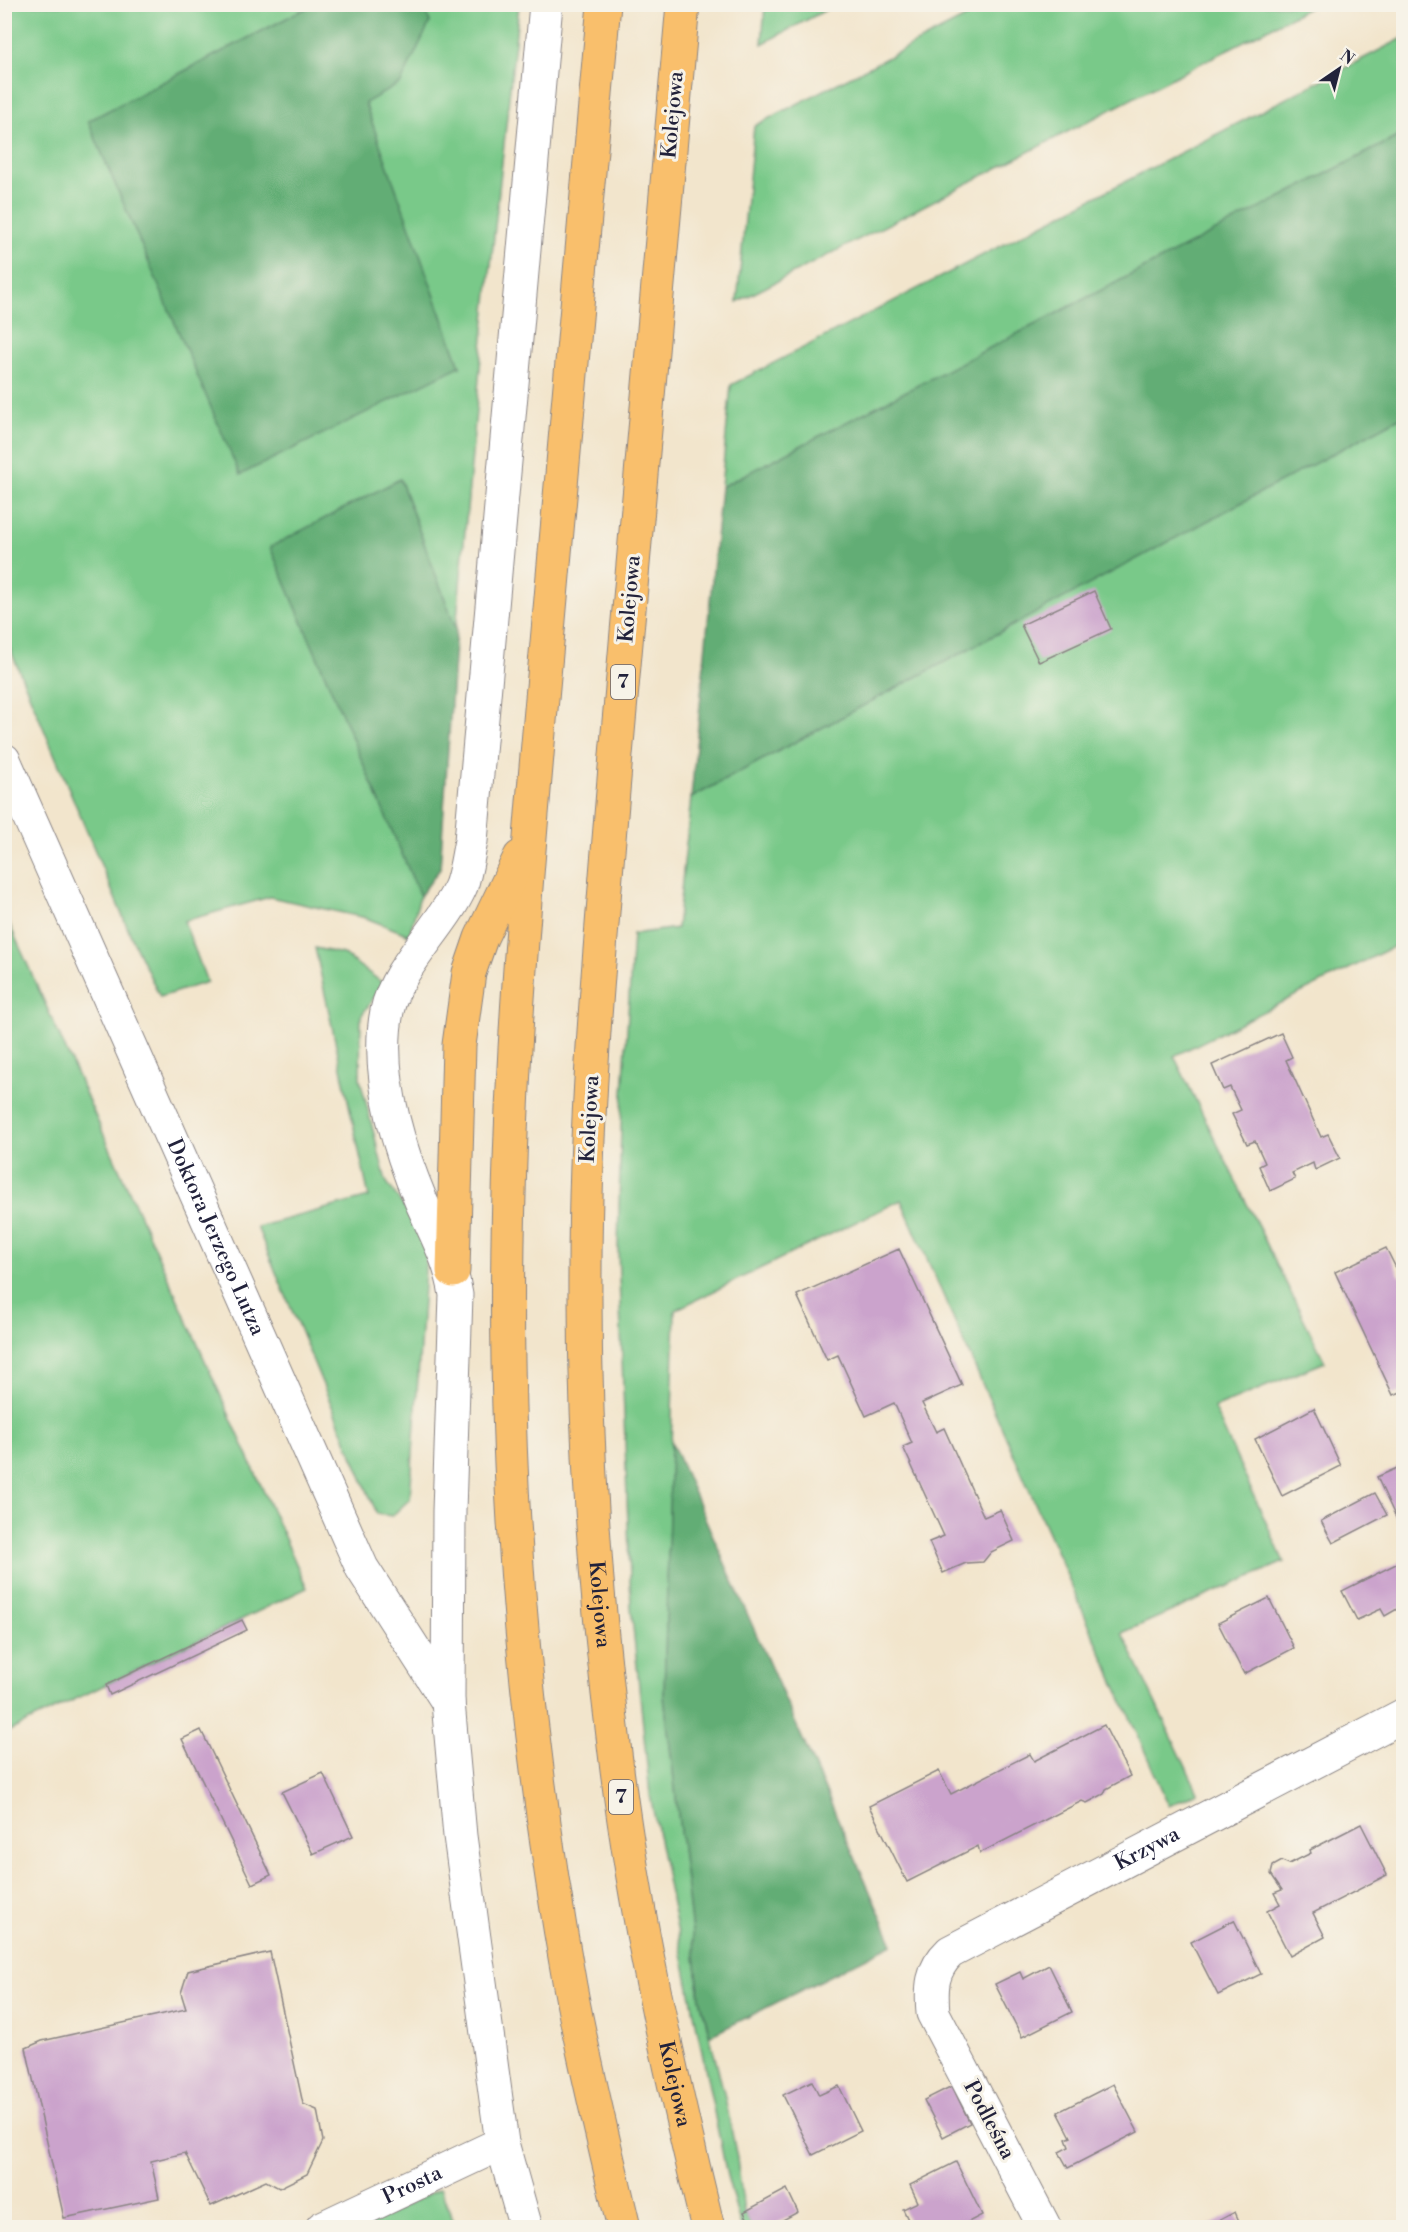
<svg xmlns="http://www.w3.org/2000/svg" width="1408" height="2232" viewBox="0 0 1408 2232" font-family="'Libre Bodoni',serif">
<rect width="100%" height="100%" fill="#f7f3e8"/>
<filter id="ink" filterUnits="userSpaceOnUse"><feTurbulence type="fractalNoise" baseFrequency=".0167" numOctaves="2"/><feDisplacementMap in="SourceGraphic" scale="12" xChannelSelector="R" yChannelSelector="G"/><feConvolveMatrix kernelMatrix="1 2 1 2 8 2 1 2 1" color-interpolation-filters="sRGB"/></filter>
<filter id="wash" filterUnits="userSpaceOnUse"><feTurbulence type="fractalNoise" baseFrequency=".008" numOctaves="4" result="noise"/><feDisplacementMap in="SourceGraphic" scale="24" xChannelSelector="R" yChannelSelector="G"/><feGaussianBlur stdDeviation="1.35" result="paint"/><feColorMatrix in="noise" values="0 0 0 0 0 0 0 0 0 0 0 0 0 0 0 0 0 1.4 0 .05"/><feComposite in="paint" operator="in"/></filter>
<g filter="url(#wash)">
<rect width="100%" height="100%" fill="#f2e5cc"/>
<g fill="#79c989" stroke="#4e7662" stroke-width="1.5">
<polygon points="992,4 1314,5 737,302 754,126"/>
<polygon points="4,5 312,5 88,121 460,367 364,102 430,22 423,5 519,5 481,357 456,629 400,479 271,547 420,896 409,935 366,918 270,897 184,921 207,982 160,997 133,941 5,637"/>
<polygon points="765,5 765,4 835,5 762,44"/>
<polygon points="1403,38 1403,134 721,487 731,385"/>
<polygon points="1403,416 1403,942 1174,1056 1325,1362 1214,1408 1284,1562 1122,1633 1198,1792 1169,1806 901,1200 675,1310 664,1696 700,1998 725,2097 737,2158 744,2212 752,2227 741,2227 727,2176 650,1795 631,1607 618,1249 621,1125 633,934 677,928 691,798"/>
<polygon points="4,912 307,1588 5,1733 4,1733"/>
<polygon points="315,948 343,954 384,984 361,1016 360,1079 386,1181 427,1240 410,1499 392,1516 377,1514 257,1227 369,1197"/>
<polygon points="440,2188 456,2227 363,2228"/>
</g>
<g fill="#62ad75" stroke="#426858" stroke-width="1.5">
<polygon points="312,5 423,5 430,22 401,83 365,103 460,366 240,475 88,121"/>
<polygon points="1403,134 1403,416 691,798 721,487"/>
<polygon points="400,479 456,629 440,869 420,896 270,547"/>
<polygon points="671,1441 893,1944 710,2036 700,1998 664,1696"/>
</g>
<g id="blocks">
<g fill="#cba3cc">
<polygon points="1094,591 1111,629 1039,662 1021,625"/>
<polygon points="1281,1033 1292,1057 1286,1060 1321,1137 1328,1134 1340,1158 1315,1170 1313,1163 1292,1173 1295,1179 1270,1191 1259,1166 1265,1163 1255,1141 1247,1144 1232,1114 1241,1110 1230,1087 1223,1090 1212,1065"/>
<polygon points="1386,1248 1404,1284 1404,1292 1401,1293 1404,1299 1404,1391 1393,1395 1335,1272"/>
<polygon points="899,1249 962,1385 922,1403 936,1432 944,1428 984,1517 1000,1510 1014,1541 991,1552 983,1562 966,1563 943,1573 929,1542 944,1536 903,1447 912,1443 894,1403 866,1416 838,1355 827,1360 797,1295"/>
<polygon points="1314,1408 1341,1466 1282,1496 1255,1439"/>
<polygon points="1404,1465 1404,1535 1377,1477"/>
<polygon points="1375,1493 1387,1515 1333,1543 1321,1521"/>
<polygon points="1404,1560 1404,1605 1385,1616 1381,1609 1357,1620 1342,1591"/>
<polygon points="1269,1598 1294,1648 1244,1674 1218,1623"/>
<polygon points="242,1620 247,1630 110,1695 106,1685"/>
<polygon points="1104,1725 1130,1776 1106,1789 1104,1794 1087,1803 1082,1801 980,1853 978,1846 907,1882 869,1806 939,1771 951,1794 1030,1754 1034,1761"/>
<polygon points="201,1730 271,1875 252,1884 182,1739"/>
<polygon points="323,1773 353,1836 313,1854 282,1792"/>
<polygon points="1361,1824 1387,1875 1313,1913 1325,1937 1290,1956 1267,1911 1280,1904 1274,1893 1282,1890 1271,1874 1273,1866 1282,1861 1289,1864 1311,1853 1310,1850"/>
<polygon points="1234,1920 1261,1974 1218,1995 1191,1942"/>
<polygon points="270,1952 303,2104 317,2110 323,2141 307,2174 279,2188 266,2181 211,2206 185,2153 151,2161 159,2198 64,2218 26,2048 42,2041 186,2009 181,1993 188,1971"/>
<polygon points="1049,1965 1072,2012 1022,2037 995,1984 1020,1972 1023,1979"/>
<polygon points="812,2081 819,2095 839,2086 861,2131 813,2155 783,2095"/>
<polygon points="1113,2084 1138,2132 1068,2168 1059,2152 1069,2147 1066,2139 1071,2137 1058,2112"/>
<polygon points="952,2086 970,2123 943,2137 924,2100"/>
<polygon points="956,2162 982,2215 957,2228 912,2228 903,2209 918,2202 910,2185"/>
<polygon points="787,2189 798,2212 768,2228 752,2228 744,2212"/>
<polygon points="1235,2212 1242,2228 1205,2228"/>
</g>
</g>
</g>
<g filter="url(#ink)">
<use href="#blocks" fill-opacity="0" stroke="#8a8484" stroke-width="1.5"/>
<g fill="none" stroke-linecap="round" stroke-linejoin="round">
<g stroke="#8a8484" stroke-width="35">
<g id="minor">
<path id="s1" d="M4 760 362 1568 448 1702"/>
<path id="s2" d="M322 2228 502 2143"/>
<path d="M526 2228 502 2143 460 1836 448 1702 449 1511 456 1295C451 1261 435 1233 421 1201 398 1146 375 1072 387 1011 396 967 443 927 461 886 466 872 468 855 471 841L546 4"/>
<path id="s3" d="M1045 2228 933 2013C931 1988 931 1970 950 1952L1404 1715"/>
</g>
</g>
<g stroke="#8a8484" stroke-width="35">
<g id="trunk">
<path d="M604 4C584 225 564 445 545 665 524 897 504 1128 508 1361 511 1570 533 1780 570 1986 585 2067 605 2147 624 2228"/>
<path id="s4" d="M683 4C660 255 637 505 616 755 602 927 585 1099 585 1271 584 1432 595 1594 615 1753 634 1913 670 2071 708 2228"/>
<polyline points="453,1271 459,1045 469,973 481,938 520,857"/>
</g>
</g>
<use href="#minor" stroke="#fff" stroke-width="33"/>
<use href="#trunk" stroke="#f9bf6c" stroke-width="33"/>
</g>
</g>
<g text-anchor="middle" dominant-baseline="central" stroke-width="6" stroke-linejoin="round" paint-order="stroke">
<g fill="#f7f3e8" stroke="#62616f" stroke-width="1.5">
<rect x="611" y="665" width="24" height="34" rx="4.5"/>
<rect x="609" y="1780" width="24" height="34" rx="4.5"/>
</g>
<g font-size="20" font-weight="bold" fill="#22223b">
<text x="623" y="682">7</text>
<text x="621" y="1797">7</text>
</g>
<g font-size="21" fill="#22223b" stroke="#f7f3e8">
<text transform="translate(673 115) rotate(-85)">Kolejowa</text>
<text transform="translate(630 599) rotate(-85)">Kolejowa</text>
<text transform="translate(590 1119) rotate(-87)">Kolejowa</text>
<text stroke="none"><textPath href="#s1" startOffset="522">Doktora Jerzego Lutza</textPath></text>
<text stroke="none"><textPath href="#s4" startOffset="1605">Kolejowa</textPath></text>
<text stroke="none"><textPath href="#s3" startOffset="531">Krzywa</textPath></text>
<text stroke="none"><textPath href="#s4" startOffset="2091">Kolejowa</textPath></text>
<text transform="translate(989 2120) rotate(62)">Podleśna</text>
<text stroke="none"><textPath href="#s2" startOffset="100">Prosta</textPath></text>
</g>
</g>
<rect width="1408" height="2232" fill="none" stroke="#f7f3e8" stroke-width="24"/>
<g transform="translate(1339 69) rotate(35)" stroke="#f7f3e8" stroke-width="4.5" paint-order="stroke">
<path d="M0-4.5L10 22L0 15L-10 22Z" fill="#22223b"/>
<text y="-9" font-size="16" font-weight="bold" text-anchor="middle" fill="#22223b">N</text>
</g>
</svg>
